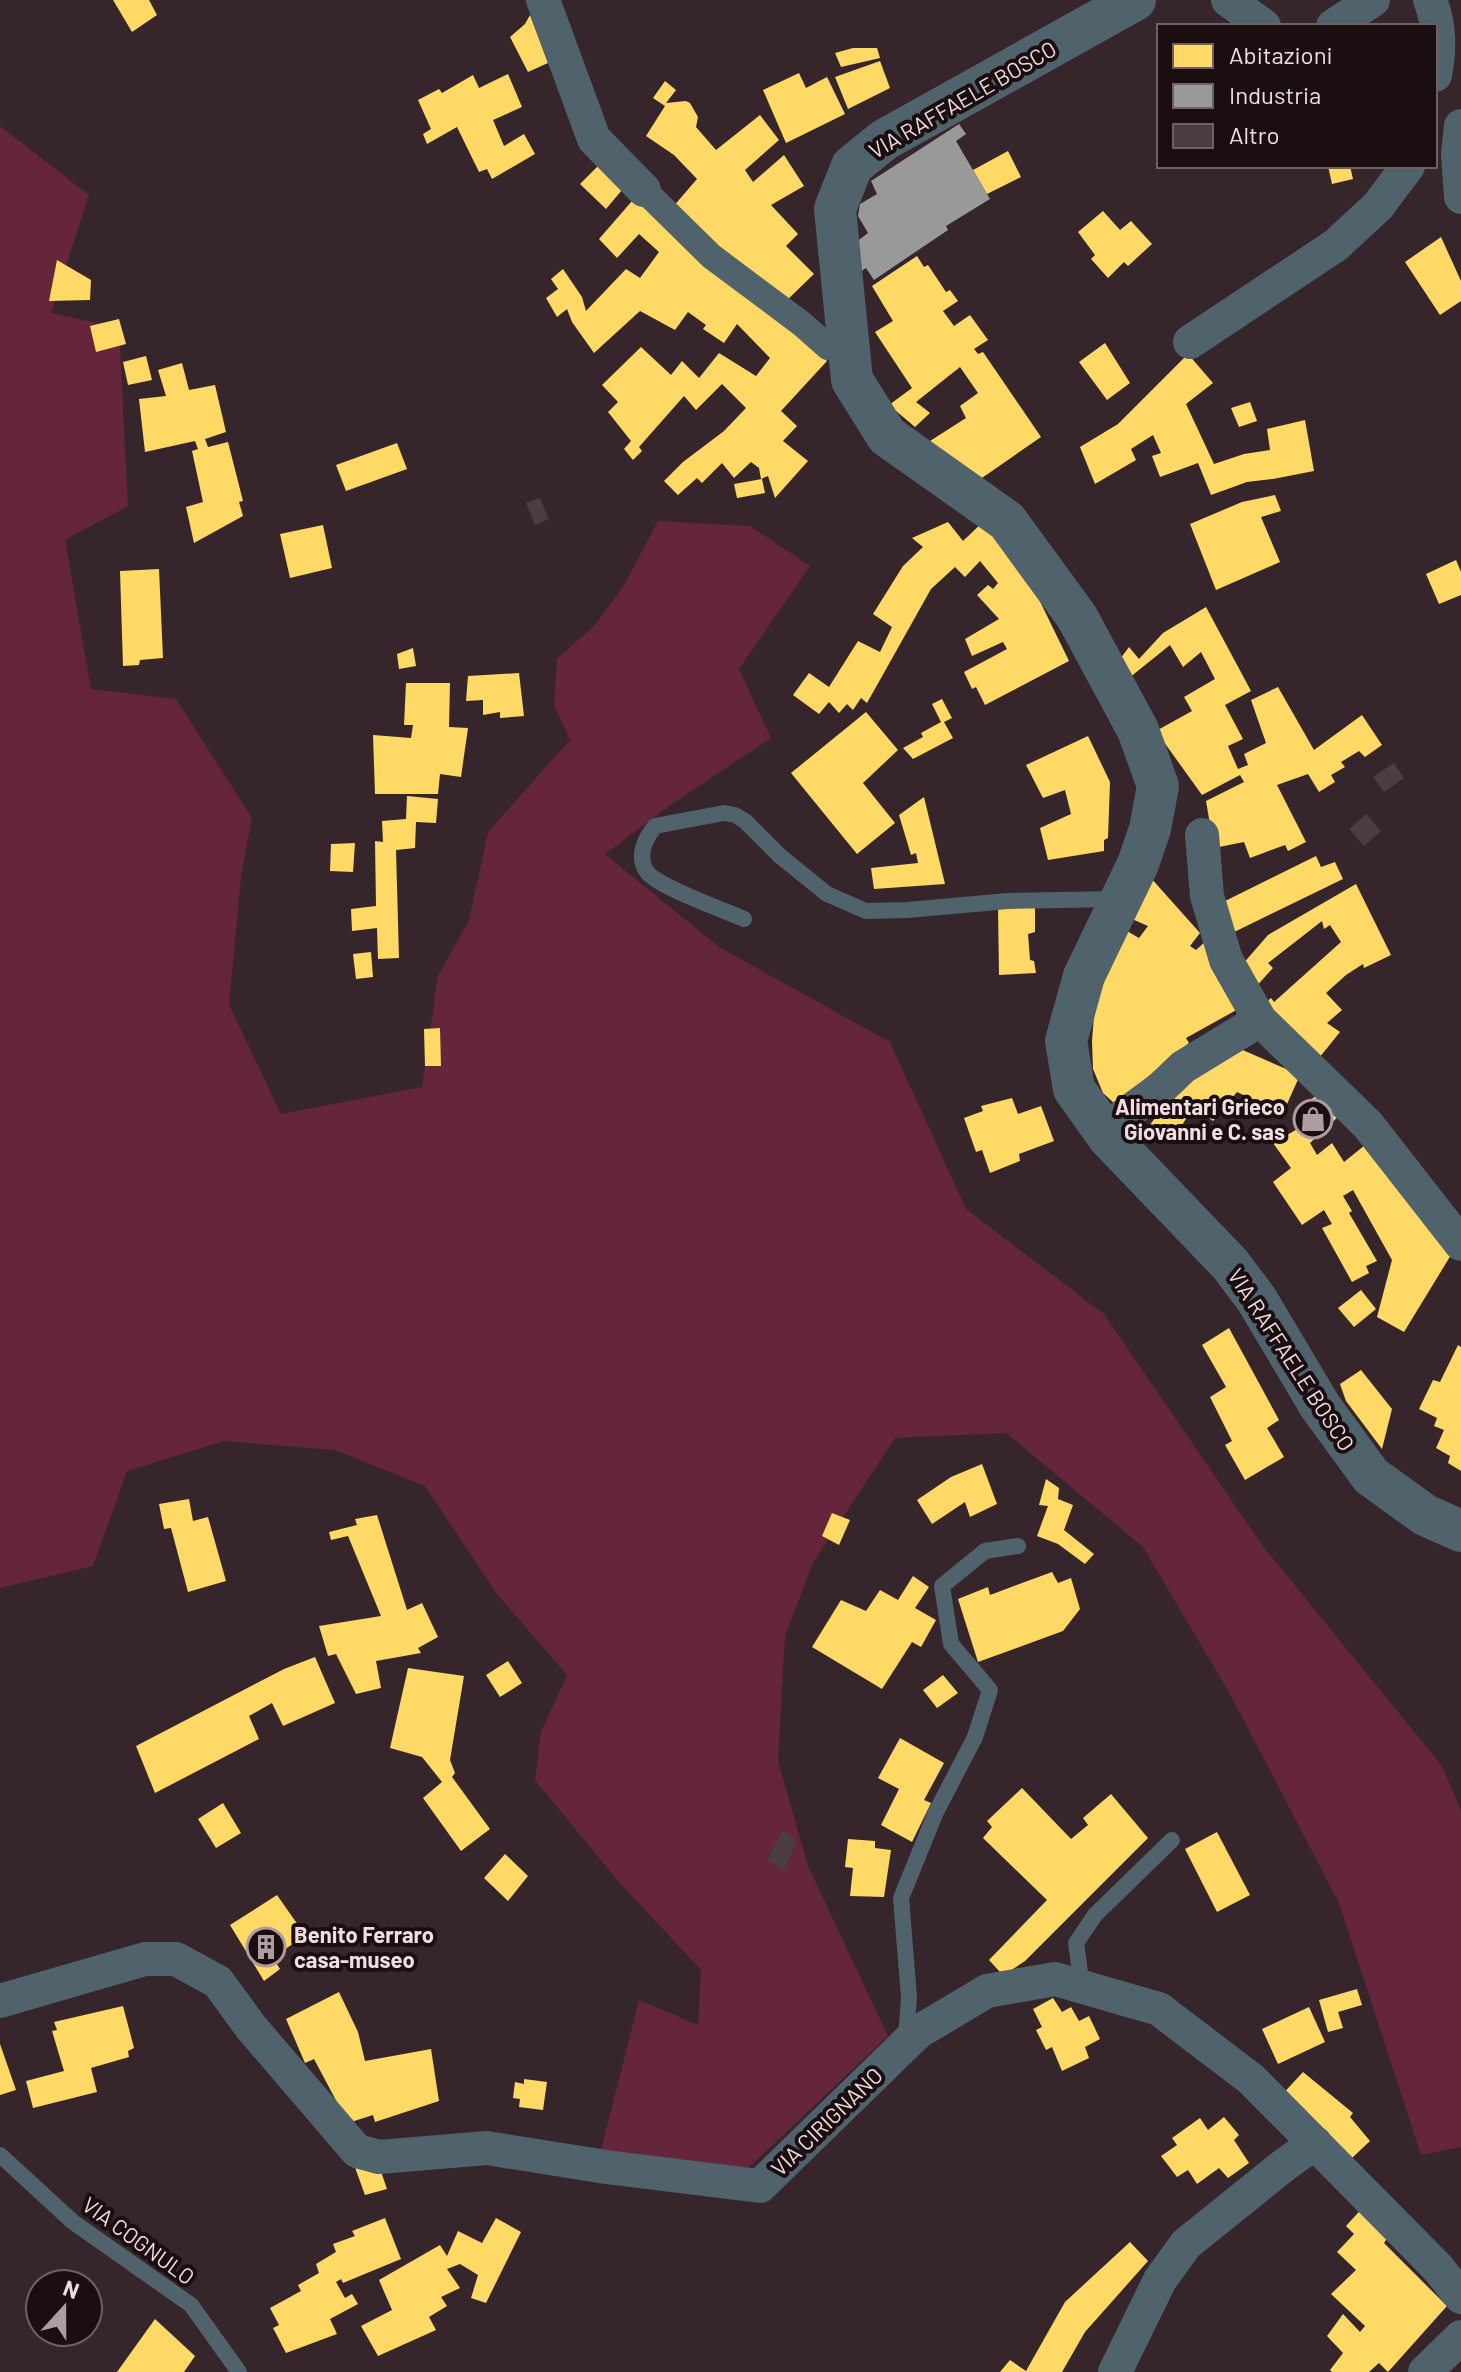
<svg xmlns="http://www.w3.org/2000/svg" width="1461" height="2372" viewBox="0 0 1461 2372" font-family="Barlow,sans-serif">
<rect width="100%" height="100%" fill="#36262b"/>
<polygon fill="#65253b" points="0,126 89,195 51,313 119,328 128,506 65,540 91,689 176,699 252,818 241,877 229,1005 281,1114 422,1087 438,976 469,920 488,832 570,740 554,705 557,659 594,626 623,587 658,521 750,526 810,566 739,669 771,738 676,801 605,854 719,947 890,1042 966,1209 1104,1314 1262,1545 1442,1766 1461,1811 1461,2147 1421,2155 1339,1903 1230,1694 1143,1547 1006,1433 895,1438 813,1563 785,1636 778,1761 808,1866 888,2036 742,2174 601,2150 639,2000 698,2025 701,1970 618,1881 535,1780 541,1732 567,1675 497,1594 425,1486 335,1450 224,1441 127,1471 93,1566 0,1588"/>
<g fill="#ffd966">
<polygon points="113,0 149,0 157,15 132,32"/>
<polygon points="530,15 548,63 528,72 510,37 525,24"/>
<polygon points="853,48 877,48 880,58 841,67 835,53"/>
<polygon points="880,61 890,88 848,109 835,77"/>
<polygon points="799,73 806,88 827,77 845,114 786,143 763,90"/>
<polygon points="508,74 522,107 493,120 504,146 524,134 535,154 492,179 487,169 479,172 457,127 427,144 423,134 431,129 418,100 439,89 442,93 473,75 479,88"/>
<polygon points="665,81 676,90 666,103 686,101 690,103 698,117 696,127 716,150 760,115 779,140 745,170 753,182 784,155 804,186 771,205 798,234 786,246 814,274 784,303 672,208 697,179 674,155 646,136 665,106 653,98"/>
<polygon points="1008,151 1021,177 987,194 973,170"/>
<polygon points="598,166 622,190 606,209 580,184"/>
<polygon points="1328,166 1350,166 1353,179 1332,184"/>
<polygon points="639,193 757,295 827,361 781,411 797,426 783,441 808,461 775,498 768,476 761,479 759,468 751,462 734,478 722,463 702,483 697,478 678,495 664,481 683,462 724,431 746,408 722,384 696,410 684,396 639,447 642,451 633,460 624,449 631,441 608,412 618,402 602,385 641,347 671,375 682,361 699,378 719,353 756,376 770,358 737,324 724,343 703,329 706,325 688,312 675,330 640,311 594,353 572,322 567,309 557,317 546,298 558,289 551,279 563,269 582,297 586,311 626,269 640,278 659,252 639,234 617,258 599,239"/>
<polygon points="1103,211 1120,230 1131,221 1152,244 1128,266 1124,262 1108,278 1091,259 1095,255 1078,232"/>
<polygon points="1441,237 1461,281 1461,301 1440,315 1405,262"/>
<polygon points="917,256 924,267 928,265 946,292 950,290 958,301 943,311 954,326 970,315 988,340 974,349 978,354 983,352 1041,437 979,480 930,441 966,418 960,406 978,393 960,367 916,402 930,413 915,427 889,405 912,388 875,332 893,321 872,286"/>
<polygon points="57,260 91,280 90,300 49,301"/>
<polygon points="119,319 126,344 96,352 90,326"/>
<polygon points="1105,343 1130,383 1107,400 1079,362"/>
<polygon points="1188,354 1213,383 1186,404 1214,464 1244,454 1270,450 1267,429 1305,420 1314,471 1273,479 1247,482 1211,495 1198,463 1160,477 1152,456 1161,453 1153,435 1131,449 1136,460 1095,484 1080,447 1118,424"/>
<polygon points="146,356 152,380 128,385 123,362"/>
<polygon points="182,363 189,390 215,385 226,432 205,439 208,447 228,442 243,501 239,502 243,516 194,543 186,507 203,502 192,451 198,449 195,441 145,452 139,399 166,396 158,370"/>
<polygon points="1250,402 1257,421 1239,427 1231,408"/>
<polygon points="397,443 407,469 346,491 336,465"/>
<polygon points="762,479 765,493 737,498 734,484"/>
<polygon points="1275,495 1281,511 1261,517 1280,562 1216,590 1190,524 1242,502"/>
<polygon points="985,520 1033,587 1069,661 985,705 976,687 972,689 964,672 1007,649 1003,642 972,656 965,639 999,619 977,595 988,585 993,589 998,583 980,561 965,577 955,567 931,589 867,703 861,698 853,710 847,704 839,713 829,702 819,714 793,695 809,673 829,687 858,641 880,652 892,627 873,614 903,566 923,547 912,538 948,522 963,541"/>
<polygon points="323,525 332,568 290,578 280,534"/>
<polygon points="1456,560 1461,572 1461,595 1439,604 1426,574"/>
<polygon points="159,569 163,658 140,660 139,665 123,666 120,571"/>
<polygon points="1206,607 1251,691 1225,705 1243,739 1228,746 1238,769 1248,765 1244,754 1266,743 1251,700 1278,687 1314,750 1362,715 1382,745 1365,757 1359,751 1341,762 1345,767 1331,775 1335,782 1319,792 1308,774 1277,785 1306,842 1288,851 1285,845 1250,858 1244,842 1214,848 1206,801 1244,782 1240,775 1202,795 1156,731 1192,711 1184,697 1215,679 1201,652 1183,667 1170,645 1129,678 1120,659 1129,647 1139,659 1163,633"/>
<polygon points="413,648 416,666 399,669 397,654"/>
<polygon points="519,673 524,716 500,718 500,712 483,715 483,700 466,701 468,676"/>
<polygon points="406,683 450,683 449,727 468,728 461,777 440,774 438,794 375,794 373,735 411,738 413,725 404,725"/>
<polygon points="942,699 952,718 944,722 953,738 913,759 903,748 923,737 921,733 941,722 932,704"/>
<polygon points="866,712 898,750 863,783 895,823 857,854 791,773"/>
<polygon points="1088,736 1110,782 1108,838 1104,840 1104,851 1048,860 1040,828 1071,814 1065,790 1043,798 1026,765"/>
<polygon points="407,796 438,799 436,823 416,822 415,848 396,850 399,958 378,959 377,928 352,931 351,909 376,906 375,841 383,842 382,821 406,819"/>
<polygon points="924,797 945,884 874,889 871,868 918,863 916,853 911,855 899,815"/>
<polygon points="355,843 353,872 330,871 331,844"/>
<polygon points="1316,856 1321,867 1335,862 1343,879 1226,936 1219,904"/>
<polygon points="1150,877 1200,933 1190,946 1196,950 1206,941 1240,1008 1186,1038 1189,1043 1115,1104 1103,1093 1093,1069 1092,1041 1095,1002 1127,931 1139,938 1148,926 1132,919"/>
<polygon points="1356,884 1391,955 1364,968 1363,964 1346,975 1326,993 1342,1010 1327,1023 1340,1032 1319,1058 1264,1004 1271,998 1274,1002 1341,942 1330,925 1324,929 1322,921 1268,963 1273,968 1253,990 1235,973 1268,935"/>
<polygon points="998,907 1035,907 1035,932 1028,934 1030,960 1034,961 1036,973 999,975"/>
<polygon points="371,952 373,977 356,979 353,954"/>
<polygon points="440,1028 441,1066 425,1066 424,1029"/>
<polygon points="1231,1045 1300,1075 1283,1113 1237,1092 1213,1121 1194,1106 1172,1141 1149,1126 1191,1071"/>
<polygon points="1322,1090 1343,1112 1310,1143 1317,1155 1332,1143 1344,1162 1370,1141 1451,1255 1404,1332 1377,1317 1392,1260 1353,1190 1343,1196 1352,1211 1349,1213 1377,1261 1366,1266 1369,1273 1352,1282 1322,1228 1332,1224 1324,1210 1302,1225 1273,1182 1291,1168 1273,1143 1301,1127 1294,1115"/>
<polygon points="1012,1098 1018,1114 1041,1106 1054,1141 1019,1154 1020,1161 990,1173 982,1150 976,1152 964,1118 983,1111 981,1106"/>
<polygon points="1361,1290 1376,1309 1354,1327 1338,1308"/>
<polygon points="1229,1328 1279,1420 1267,1428 1284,1457 1245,1480 1225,1445 1232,1441 1210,1397 1226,1387 1202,1345"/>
<polygon points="1458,1345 1461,1347 1461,1471 1448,1463 1450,1456 1436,1448 1444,1430 1434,1426 1437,1418 1419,1409 1433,1380 1440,1382"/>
<polygon points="1361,1370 1392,1409 1382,1449 1346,1401 1340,1384"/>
<polygon points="982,1464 997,1504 970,1517 965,1502 932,1524 917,1500 951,1477"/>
<polygon points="1046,1479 1059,1488 1058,1499 1073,1505 1064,1530 1094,1554 1085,1564 1058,1544 1037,1536 1048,1506 1039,1505"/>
<polygon points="189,1499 193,1521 208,1517 226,1581 188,1592 171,1528 164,1529 159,1504"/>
<polygon points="832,1513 850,1520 839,1545 822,1536"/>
<polygon points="377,1515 407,1610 422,1603 438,1637 418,1648 421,1653 376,1661 381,1688 356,1694 336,1654 328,1656 319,1626 381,1616 348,1536 331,1540 329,1532 357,1525 355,1519"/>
<polygon points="1052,1572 1058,1583 1071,1578 1080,1609 1063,1631 978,1662 958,1599 988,1587 990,1595"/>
<polygon points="913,1576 929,1587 915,1608 936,1620 921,1647 912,1642 882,1689 812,1647 841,1600 866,1611 880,1590 898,1600"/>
<polygon points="315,1657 335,1703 283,1726 272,1703 249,1716 259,1739 155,1793 136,1746 284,1669"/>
<polygon points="508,1661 522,1683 500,1697 486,1675"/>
<polygon points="408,1668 464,1676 450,1760 455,1773 452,1777 490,1829 461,1851 423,1798 442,1782 422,1757 390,1748"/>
<polygon points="943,1675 958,1693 937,1708 923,1690"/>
<polygon points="900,1738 944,1763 924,1800 931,1803 912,1842 881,1825 899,1789 878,1778"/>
<polygon points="1022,1788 1071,1839 1088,1825 1083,1818 1111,1794 1148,1838 1025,1961 1010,1971 1000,1972 989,1960 1047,1900 983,1838 992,1827 987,1821"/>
<polygon points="223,1803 241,1833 216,1848 198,1819"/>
<polygon points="1217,1832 1250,1895 1217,1912 1185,1849"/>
<polygon points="848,1839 875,1841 875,1848 891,1850 884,1897 850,1896 853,1868 845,1867"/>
<polygon points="505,1854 528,1876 508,1901 484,1878"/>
<polygon points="277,1895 305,1935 273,1958 280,1969 264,1981 230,1925"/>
<polygon points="1357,1989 1362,2005 1338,2012 1343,2028 1328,2032 1319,2000"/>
<polygon points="339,1992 358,2032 365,2061 431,2049 439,2101 375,2122 373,2115 348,2123 314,2059 305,2063 286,2019"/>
<polygon points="1053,1998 1062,2012 1071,2007 1079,2021 1089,2016 1100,2039 1085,2047 1089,2058 1062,2071 1052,2047 1046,2050 1036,2030 1042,2027 1033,2009"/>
<polygon points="123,2006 134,2048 128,2051 129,2057 91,2068 97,2092 33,2108 26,2081 64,2071 52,2031 57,2030 54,2022"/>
<polygon points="1309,2007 1325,2042 1278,2064 1262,2029"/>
<polygon points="0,2044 16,2090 0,2095"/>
<polygon points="1303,2072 1353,2113 1350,2117 1370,2141 1352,2158 1279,2098"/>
<polygon points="524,2079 547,2082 543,2110 519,2107 520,2099 513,2098 515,2082 524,2084"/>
<polygon points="1224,2117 1239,2135 1234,2140 1249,2163 1228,2178 1219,2168 1197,2184 1188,2170 1177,2177 1161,2156 1177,2145 1172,2138 1200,2118 1208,2130"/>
<polygon points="377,2160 387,2189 365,2195 353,2162"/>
<polygon points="1367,2203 1394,2228 1384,2243 1447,2306 1388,2372 1379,2363 1369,2372 1332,2372 1330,2370 1343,2353 1327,2336 1343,2314 1360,2332 1365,2326 1331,2294 1356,2270 1337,2252 1354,2234 1346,2226"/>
<polygon points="385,2218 401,2259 343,2283 341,2279 336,2282 345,2298 352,2294 358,2304 330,2319 337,2334 286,2353 273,2328 279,2325 270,2308 301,2291 298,2285 319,2273 316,2264 336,2252 333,2244 355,2236 352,2231"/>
<polygon points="496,2218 521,2232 486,2303 471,2298 478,2275 460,2264 447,2269 460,2288 441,2297 447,2306 429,2317 436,2330 378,2356 361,2326 392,2310 379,2280 440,2245 447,2256 458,2231 482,2243"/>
<polygon points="1130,2242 1148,2261 1085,2332 1062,2372 1000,2372 1010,2360 1026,2371 1065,2302"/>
<polygon points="155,2319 195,2356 184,2372 117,2372"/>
</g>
<polygon fill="#999" points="959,124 966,134 956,141 990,199 946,226 948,230 874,280 866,268 859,273 856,242 868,233 858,216 860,204 877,194 871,181"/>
<g fill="#4b3e42">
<polygon points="540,498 549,519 535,525 526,503"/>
<polygon points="1394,763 1404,778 1384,792 1373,777"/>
<polygon points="1366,814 1381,831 1364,846 1349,829"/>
<polygon points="783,1830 797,1841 784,1870 767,1860"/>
</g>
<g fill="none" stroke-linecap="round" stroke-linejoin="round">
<g stroke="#50626b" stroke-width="16">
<path d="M744 919C724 910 658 887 647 872 636 856 645 839 655 826L724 813 735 815 745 821 780 856 827 894 866 911 907 910 1008 901 1119 899"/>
<polyline points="1082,1987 1076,1943 1095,1915 1172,1840"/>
<polyline points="906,2038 909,1997 901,1898 936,1812 975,1737 990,1690 951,1644 942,1586 985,1551 1018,1546"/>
<polyline points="0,2155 73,2222 191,2305 239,2372"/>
</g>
<polyline stroke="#50626b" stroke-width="26" points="644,190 711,256 802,324 828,347"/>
<g stroke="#50626b" stroke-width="34">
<polyline points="543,0 594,139 644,190"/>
<polyline points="1228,0 1264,26"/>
<path d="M1430 0C1440 26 1440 48 1435 75"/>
<polyline points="1333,26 1373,0"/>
<polyline points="1461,126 1458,154 1461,197"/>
<polyline points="1190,342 1336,245 1378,206 1408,166"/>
<polyline points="1202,835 1207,896 1226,960 1260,1020 1368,1125 1461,1244"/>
<polyline points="1104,1130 1160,1089 1183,1067 1260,1020"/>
<polyline points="0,2001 145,1959 176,1959 218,1982 250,2026 357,2151 379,2157 487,2148 606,2167 760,2186 918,2032 987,1991 1055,1979 1159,2009 1251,2079 1438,2268 1461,2297"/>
<polyline points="1115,2372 1160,2280 1186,2244 1283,2166 1315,2143"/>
<polyline points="1425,2372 1461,2337"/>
</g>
<polyline stroke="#50626b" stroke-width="42" points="1135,0 884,140 852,166 835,209 852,380 887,436 1007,521 1077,617 1138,730 1158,786 1150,829 1138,864 1084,976 1066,1041 1074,1089 1109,1138 1230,1264 1257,1300 1320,1406 1371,1476 1425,1515 1461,1531"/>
</g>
<defs>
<g id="shop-ring" transform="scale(2)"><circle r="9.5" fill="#1b0e11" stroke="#af9ca1" stroke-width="1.5"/><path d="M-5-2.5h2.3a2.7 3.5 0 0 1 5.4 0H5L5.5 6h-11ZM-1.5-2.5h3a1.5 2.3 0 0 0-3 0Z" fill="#af9ca1"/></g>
<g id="building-ring" transform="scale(2)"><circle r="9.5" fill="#1b0e11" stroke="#af9ca1" stroke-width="1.5"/><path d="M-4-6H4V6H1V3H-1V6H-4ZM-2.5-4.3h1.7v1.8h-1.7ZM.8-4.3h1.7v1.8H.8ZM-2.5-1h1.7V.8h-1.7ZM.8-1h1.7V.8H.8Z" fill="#af9ca1"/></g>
</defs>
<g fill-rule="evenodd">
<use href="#shop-ring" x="1313" y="1119"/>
<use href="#building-ring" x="266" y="1947"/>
</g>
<g text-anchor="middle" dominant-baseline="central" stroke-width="8" stroke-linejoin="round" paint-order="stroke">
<g font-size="22" fill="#f0dce1" stroke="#1b0e11">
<text transform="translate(962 99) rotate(-30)">VIA RAFFAELE BOSCO</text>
<text transform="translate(1292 1359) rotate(57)">VIA RAFFAELE BOSCO</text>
<text transform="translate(826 2121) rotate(-44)">VIA CIRIGNANO</text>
<text transform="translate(139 2240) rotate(36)">VIA COGNULO</text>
</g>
<g font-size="22" font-weight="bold" fill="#f0dce1" stroke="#1b0e11" text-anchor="end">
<text x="1285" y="1106">Alimentari Grieco<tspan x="1285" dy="25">Giovanni e C. sas</tspan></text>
<text x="294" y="1934" text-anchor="start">Benito Ferraro<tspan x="294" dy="25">casa-museo</tspan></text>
</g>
</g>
<rect x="1157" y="24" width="280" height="144" fill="#1b0e11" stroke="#706064" stroke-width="2"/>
<rect x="1173" y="44" width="40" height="24" fill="#ffd966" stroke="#706064" stroke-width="2"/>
<text x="1229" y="64" font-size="24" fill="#f0dce1">Abitazioni</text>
<rect x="1173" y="84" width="40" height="24" fill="#999999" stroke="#706064" stroke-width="2"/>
<text x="1229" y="104" font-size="24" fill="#f0dce1">Industria</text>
<rect x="1173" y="124" width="40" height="24" fill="#4b3e42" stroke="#706064" stroke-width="2"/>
<text x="1229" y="144" font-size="24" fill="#f0dce1">Altro</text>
<g transform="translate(64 2308) rotate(21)"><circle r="38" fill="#1b0e11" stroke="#706064" stroke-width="2"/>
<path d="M0-6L14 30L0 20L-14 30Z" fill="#af9ca1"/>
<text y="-12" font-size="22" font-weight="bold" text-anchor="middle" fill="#f0dce1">N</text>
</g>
</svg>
